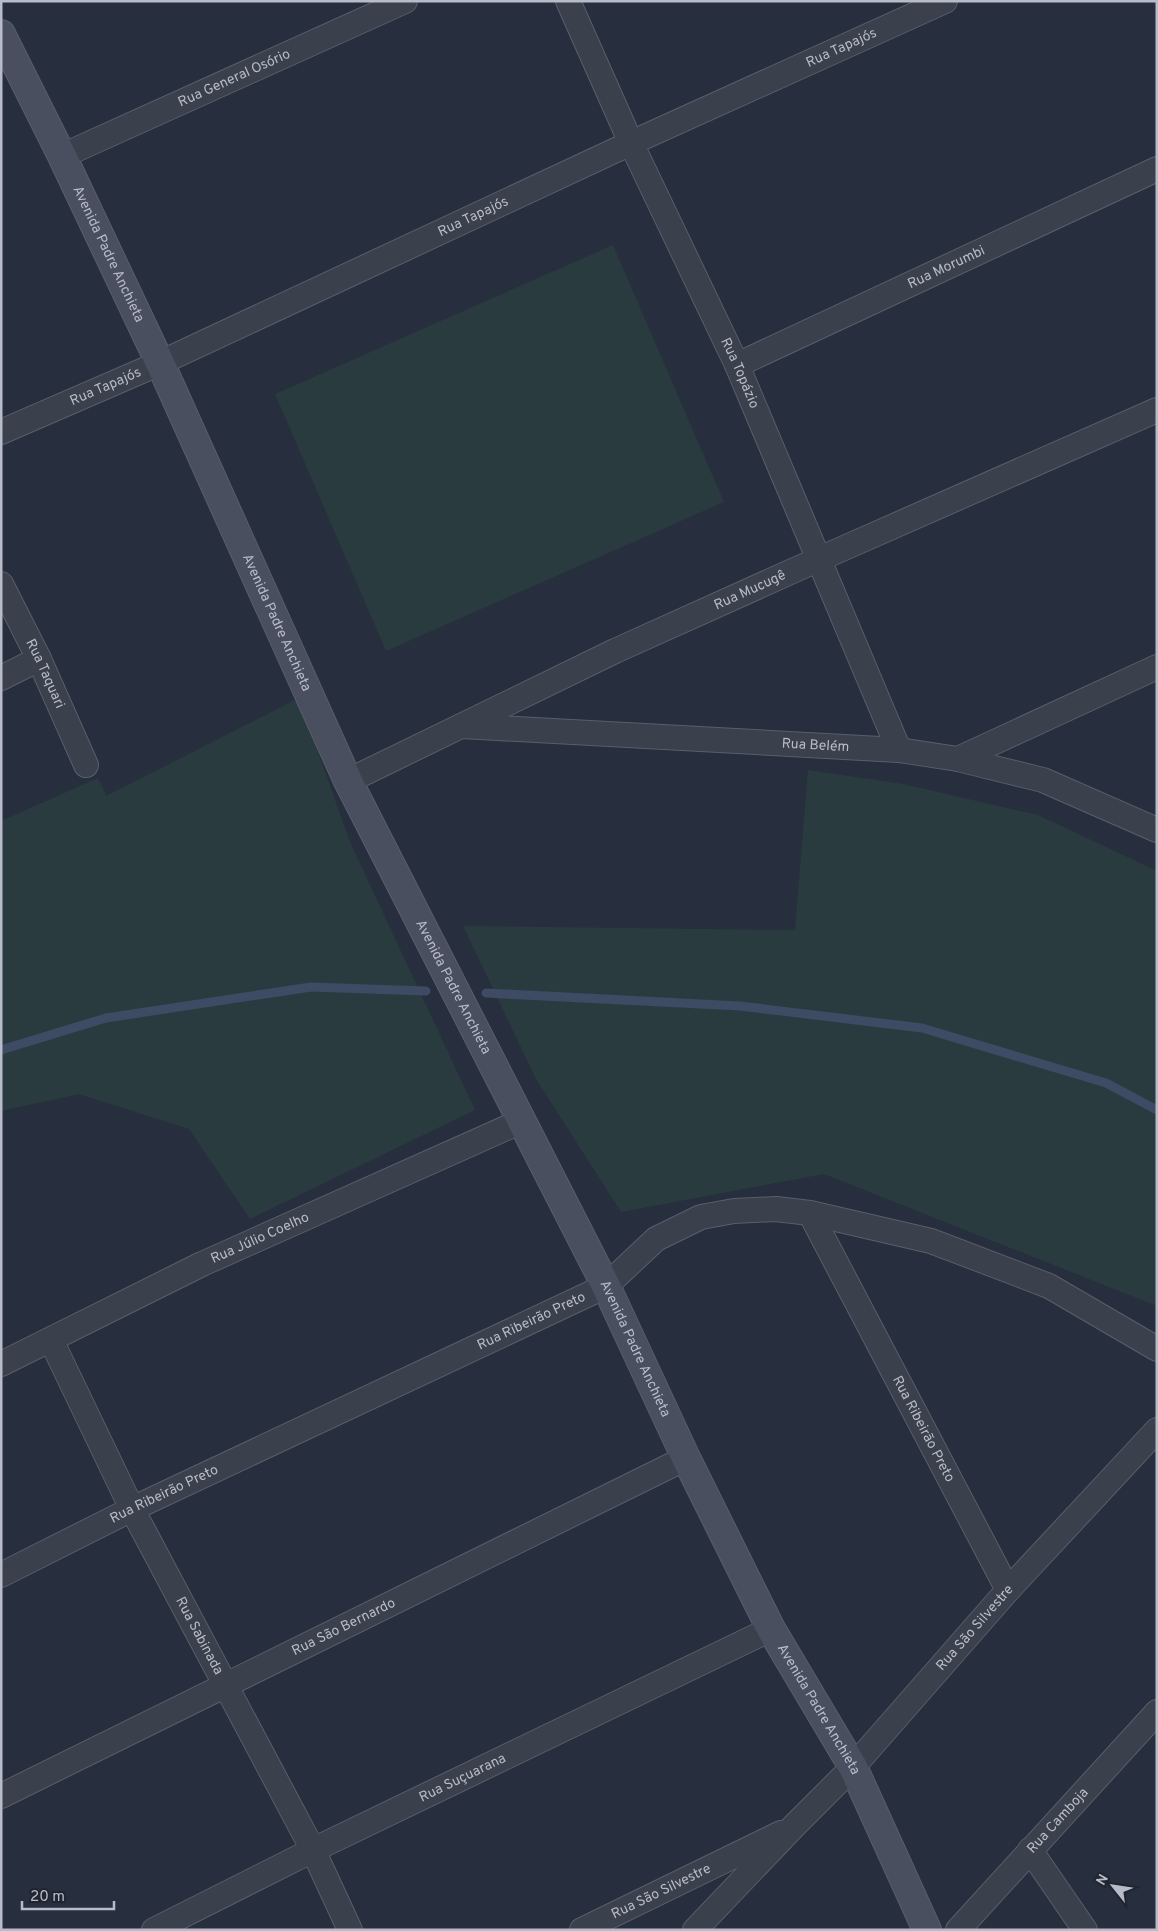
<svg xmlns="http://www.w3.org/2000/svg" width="1158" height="1931" viewBox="0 0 1158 1931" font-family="Overpass,sans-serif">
<rect width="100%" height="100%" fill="#272e3d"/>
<g fill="#2a3b3f">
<polygon points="613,245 724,502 386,651 275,394"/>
<polygon points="299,698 350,842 475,1110 250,1219 189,1129 79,1094 1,1111 1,821 98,778 106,796"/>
<polygon points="808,770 903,784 1038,815 1157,871 1157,1306 824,1174 621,1212 536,1079 463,926 795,930"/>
</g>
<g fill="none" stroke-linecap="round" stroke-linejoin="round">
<g stroke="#3f4a64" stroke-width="9">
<polyline points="486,993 740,1006 922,1028 1106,1083 1157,1110"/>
<polyline points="1,1050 106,1018 311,987 426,991"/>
</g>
<g stroke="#595e6b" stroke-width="26">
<g id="street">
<path id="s1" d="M568 1 631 143 737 365 899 750"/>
<path id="s2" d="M62 156 405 1"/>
<path id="s3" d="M737 365 1157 169"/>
<path id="s4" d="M1 432 160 363 631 143 945 1"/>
<path id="s5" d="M1 584 39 659 86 765"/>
<polyline points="1,678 39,659"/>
<path id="s6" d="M462 726 899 750 958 759 1043 780 1157 830"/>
<polyline points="958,759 1157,667"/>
<path id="s7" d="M348 781 615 651 817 560 1157 410"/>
<path id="s8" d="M810 1213 1008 1590"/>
<path id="s9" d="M51 1340 132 1509 313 1850 350 1930"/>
<path id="s10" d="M1 1364 202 1264 522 1121"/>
<path id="s11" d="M1 1575 132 1509 606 1286 656 1239 701 1217 734 1211 776 1209 810 1213 931 1241 1049 1286 1157 1349"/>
<path id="s12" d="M1 1796 686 1458"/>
<polyline points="1030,1850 1085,1930"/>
<path id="s13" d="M154 1930 313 1850 771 1629"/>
<path id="s14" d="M582 1930 781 1833"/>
<path id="s15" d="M695 1930 794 1826 853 1767 1008 1590 1157 1430"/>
<path id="s16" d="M958 1930 1157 1712"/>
</g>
</g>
<g stroke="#595e6b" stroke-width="30">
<g id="secondary">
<path id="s17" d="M1 34 62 156 160 363 348 781 606 1286 686 1458 771 1629 853 1767 927 1930"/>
</g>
</g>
<use href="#street" stroke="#3b404d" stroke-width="24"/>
<use href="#secondary" stroke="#4a4f60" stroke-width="28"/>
</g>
<g text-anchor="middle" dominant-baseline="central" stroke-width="4" stroke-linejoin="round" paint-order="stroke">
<g font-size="14" fill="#b7bcc8" stroke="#202532">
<text stroke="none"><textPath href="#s4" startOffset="924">Rua Tapajós</textPath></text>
<text stroke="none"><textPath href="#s2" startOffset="189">Rua General Osório</textPath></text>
<text stroke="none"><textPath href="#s4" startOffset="519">Rua Tapajós</textPath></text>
<text stroke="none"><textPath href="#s17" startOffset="245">Avenida Padre Anchieta</textPath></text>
<text stroke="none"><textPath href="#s3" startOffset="231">Rua Morumbi</textPath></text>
<text stroke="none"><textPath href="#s1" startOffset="410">Rua Topázio</textPath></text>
<text stroke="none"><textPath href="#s4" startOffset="114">Rua Tapajós</textPath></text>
<text stroke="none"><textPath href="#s7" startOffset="445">Rua Mucugê</textPath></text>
<text stroke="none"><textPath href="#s17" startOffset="650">Avenida Padre Anchieta</textPath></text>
<text stroke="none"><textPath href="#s5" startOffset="100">Rua Taquari</textPath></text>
<text stroke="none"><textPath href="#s6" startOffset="354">Rua Belém</textPath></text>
<text stroke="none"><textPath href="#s17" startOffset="1055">Avenida Padre Anchieta</textPath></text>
<text stroke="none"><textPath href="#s10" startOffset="288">Rua Júlio Coelho</textPath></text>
<text stroke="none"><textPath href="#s11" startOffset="588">Rua Ribeirão Preto</textPath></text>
<text stroke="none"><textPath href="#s17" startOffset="1460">Avenida Padre Anchieta</textPath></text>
<text stroke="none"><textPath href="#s8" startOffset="244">Rua Ribeirão Preto</textPath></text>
<text stroke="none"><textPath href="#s11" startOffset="182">Rua Ribeirão Preto</textPath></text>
<text stroke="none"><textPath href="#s12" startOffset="382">Rua São Bernardo</textPath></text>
<text stroke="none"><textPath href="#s15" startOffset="412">Rua São Silvestre</textPath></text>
<text stroke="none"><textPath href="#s9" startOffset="331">Rua Sabinada</textPath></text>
<text stroke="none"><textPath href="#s17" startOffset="1865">Avenida Padre Anchieta</textPath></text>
<text stroke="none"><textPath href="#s13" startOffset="344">Rua Suçuarana</textPath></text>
<text stroke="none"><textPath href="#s16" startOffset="148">Rua Camboja</textPath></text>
<text stroke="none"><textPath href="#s14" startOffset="88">Rua São Silvestre</textPath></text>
</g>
</g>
<rect width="1158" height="1931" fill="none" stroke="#b7bcc8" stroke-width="5"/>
<g transform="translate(1113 1886) rotate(300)" stroke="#202532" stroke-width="4" paint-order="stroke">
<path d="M0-4L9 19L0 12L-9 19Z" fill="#b7bcc8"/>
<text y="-8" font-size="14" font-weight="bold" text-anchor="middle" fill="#b7bcc8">N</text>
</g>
<path d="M22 1901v8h92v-8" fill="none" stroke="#b7bcc8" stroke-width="2.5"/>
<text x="30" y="1901" font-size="15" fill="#b7bcc8" stroke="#202532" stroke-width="4" paint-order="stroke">20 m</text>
</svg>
